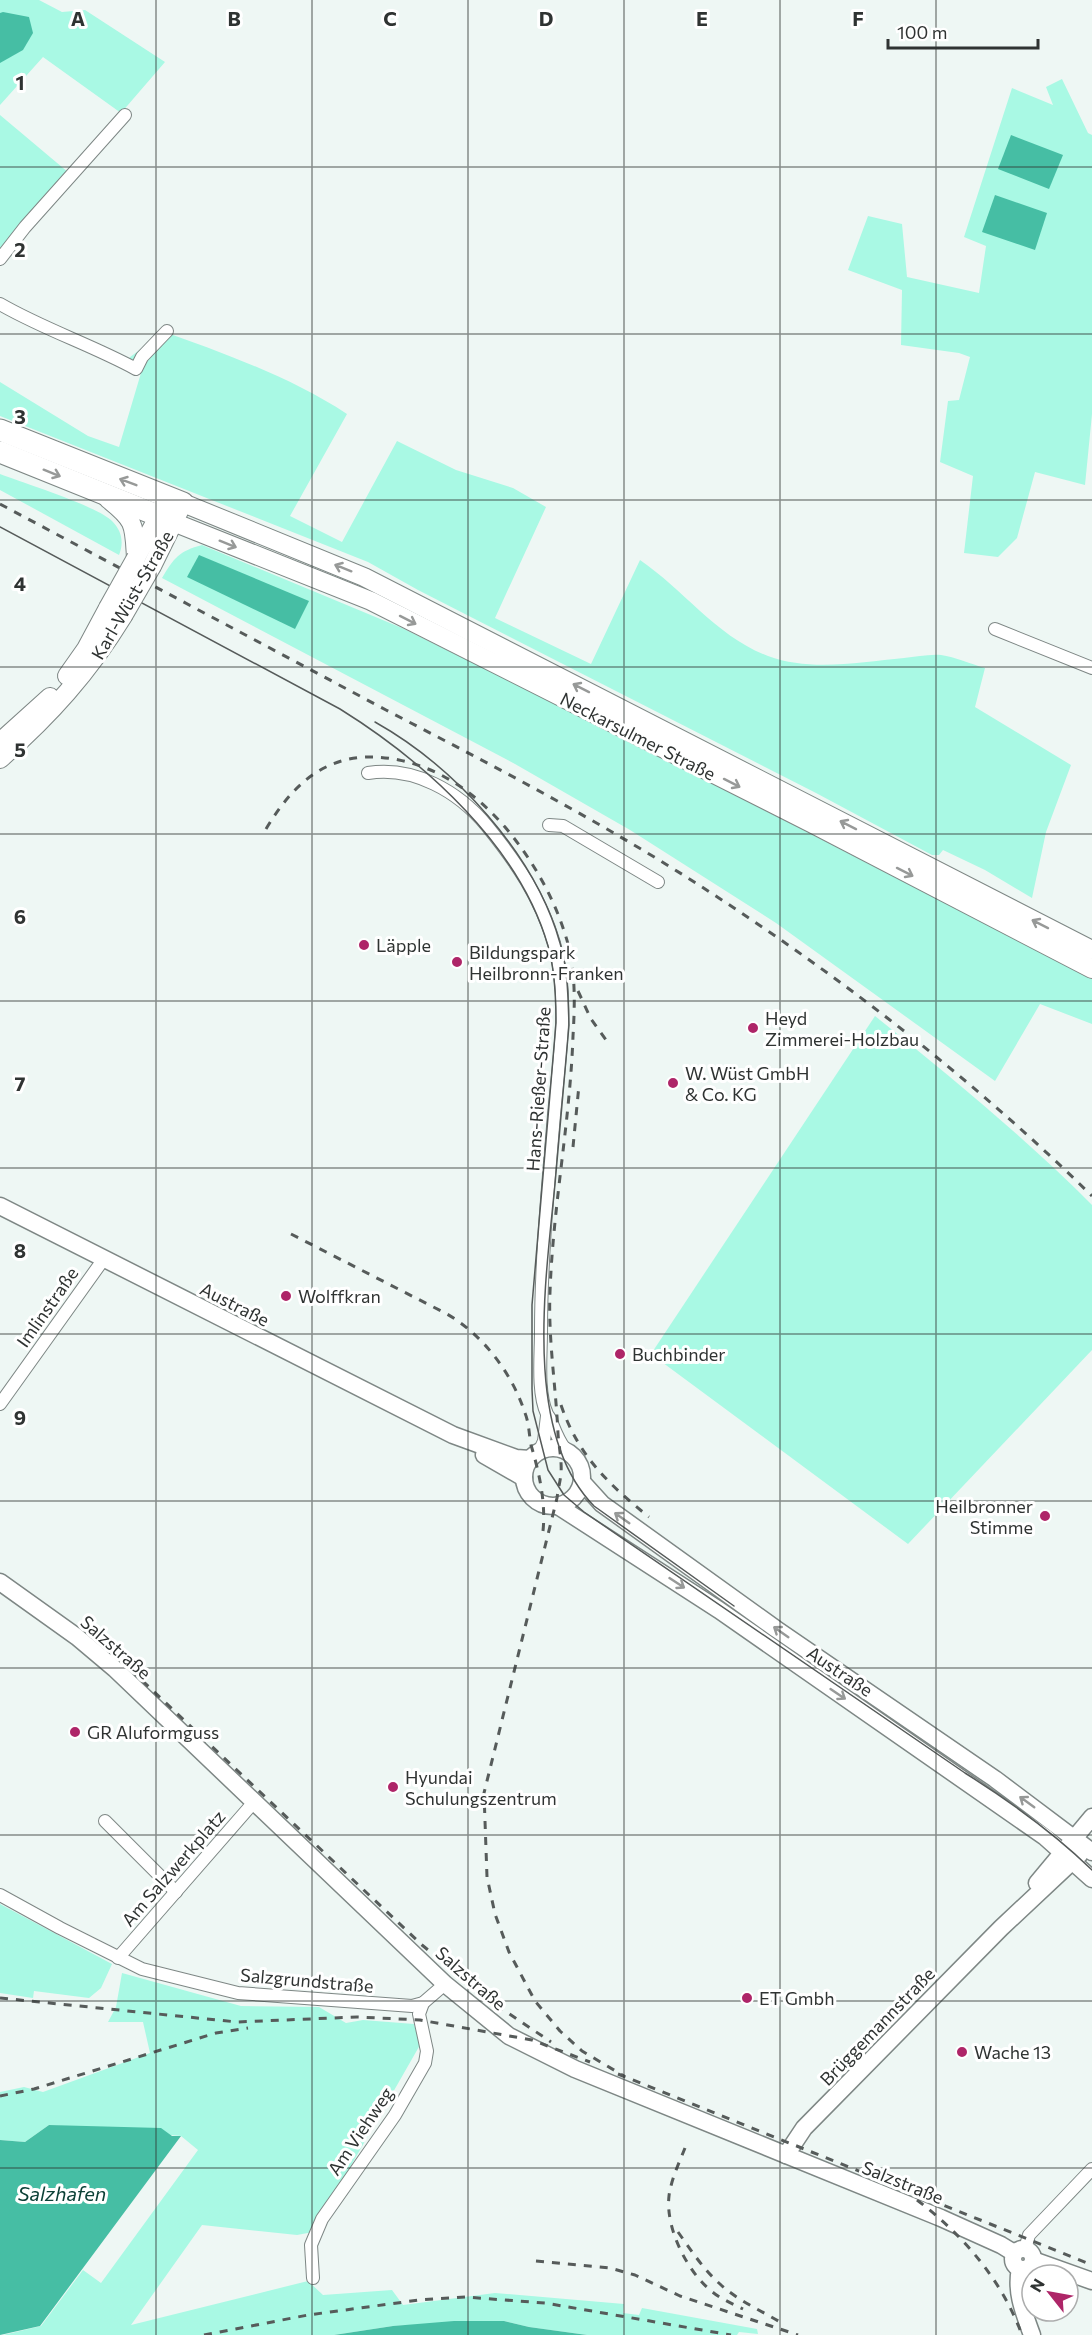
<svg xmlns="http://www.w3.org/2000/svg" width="1092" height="2335" viewBox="0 0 1092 2335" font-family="Commissioner,sans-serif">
<rect width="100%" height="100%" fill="#eef7f4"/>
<g fill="#a9f9e4">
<polygon points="0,0 39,0 62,12 85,10 165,62 121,113 43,57 0,105"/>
<polygon points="1062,79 1088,133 1092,135 1092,414 1085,485 1035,472 1017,538 998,557 964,553 973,476 940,462 948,401 959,400 970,357 959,353 901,345 902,290 848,270 868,216 902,224 907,277 979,293 986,246 964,237 1012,88 1053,105 1046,87"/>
<polygon points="0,115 69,173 0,254"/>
<path d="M159 330C223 353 289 376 347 414L290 516 342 542 397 441 456 470 513 488 546 507 495 618 591 664 640 560C684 590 717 637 768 656 811 672 860 662 904 658 916 657 929 654 941 655 955 657 971 664 985 668L975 707 1071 765 1046 832 1032 898 985 870 943 850 939 855H932L816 793 418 590 368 562 0 416V382L88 436 119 447 141 373 126 366 130 357 148 344Z"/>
<path d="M0 474C24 483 97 506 112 521 122 531 124 543 119 555L0 490Z"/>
<path d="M202 545 402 628 631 741 1092 979V1024L1040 1004 995 1081 776 923 630 830 515 764 162 578C174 558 179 551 202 545Z"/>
<path d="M875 1016C950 1076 1024 1137 1092 1205V1350L908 1544 651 1354Z"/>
<polygon points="0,1904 112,1964 101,1988 89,1998 34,1991 33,1998 0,1993"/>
<polygon points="122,1973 241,2006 319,2007 346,2023 363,2020 414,2024 420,2045 313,2232 297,2235 202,2225 131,2325 308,2281 323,2295 392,2290 403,2305 495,2293 624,2304 623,2313 639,2315 642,2308 757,2329 758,2334 739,2332 737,2335 587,2335 529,2327 504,2321 393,2326 334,2335 3,2335 41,2326 83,2270 101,2283 198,2150 181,2136 49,2125 25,2142 0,2140 0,2092 24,2087 43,2092 150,2053 143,2022 108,2022 116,2007"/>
</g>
<g fill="#46bea4">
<polygon points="3,12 29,17 33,33 23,50 0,63 0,13"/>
<polygon points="1011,135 1063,155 1049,189 998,169"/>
<polygon points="995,195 1047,213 1035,250 982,232"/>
<polygon points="199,555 309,601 295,629 187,577"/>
<polygon points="49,2125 161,2128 172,2136 181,2136 40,2326 0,2335 0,2140 25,2142"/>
<polygon points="454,2321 504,2321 529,2327 587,2335 334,2335 393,2326"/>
</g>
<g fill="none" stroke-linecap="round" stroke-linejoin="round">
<g stroke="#7e8785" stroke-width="14">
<g id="street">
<polyline points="0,259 25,227 125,115"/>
<path d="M0 304C43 329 92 345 136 369L142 357 167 331"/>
<polyline points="995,629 1092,668"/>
<path d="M368 773C414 766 458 791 487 826 517 863 540 897 554 943 570 999 559 1059 554 1115 548 1187 541 1260 541 1332 541 1355 537 1393 547 1414 548 1416 550 1418 551 1421 555 1431 558 1440 565 1449"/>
<polyline points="549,825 563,826 658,882"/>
<polyline points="0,1404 103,1260"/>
<polyline points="540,1450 544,1441 547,1416"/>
<polyline points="105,1821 176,1892"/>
<polyline points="0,1895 60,1928 142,1969 238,1993 412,2006 423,2003 445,1984"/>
<polyline points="118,1958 254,1802"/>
<polyline points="1025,2249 1029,2235 1092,2169"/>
<polyline points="313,2278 311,2245 322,2219 395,2115 425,2063 427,2051 419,2014 423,2003"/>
</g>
</g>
<g stroke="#7e8785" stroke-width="19">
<g id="secondary">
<polyline points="0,1206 453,1435 516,1458 530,1459"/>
<circle cx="553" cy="1477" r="29"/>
<polyline points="484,1455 524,1478"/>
<polyline points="582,1482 602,1504 616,1514 776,1629 995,1779 1092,1852"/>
<polyline points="558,1506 719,1610 1045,1837 1092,1879"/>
<polyline points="0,1582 77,1637 115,1669 445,1984 509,2036 575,2069 941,2218 1001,2245 1014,2253"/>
<polyline points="1037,1883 1092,1817"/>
<polyline points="786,2155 804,2128 1001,1928 1080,1854"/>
<circle cx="1023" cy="2259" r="10"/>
<polyline points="1033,2260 1092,2281"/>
<path d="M1020 2269C1015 2292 1024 2313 1032 2335"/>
</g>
</g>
<g stroke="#7e8785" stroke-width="20">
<g id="primary">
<path d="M108 499C136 521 134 525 136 558"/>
<polyline points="163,518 371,601 811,823 1092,969"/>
<polyline points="137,556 164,506"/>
<polyline points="152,566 183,503 364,577 1092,950"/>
<polyline points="67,676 86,649 108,608"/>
<polyline points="0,742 50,697"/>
<path d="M0 759C50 715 88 673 123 616"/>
</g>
</g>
<g stroke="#7e8785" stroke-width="23">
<g id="highway">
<polyline points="0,430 183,503"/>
<polyline points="0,452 159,516"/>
</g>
</g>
<use href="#street" stroke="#fff" stroke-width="12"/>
<use href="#secondary" stroke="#fff" stroke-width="16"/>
<use href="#primary" stroke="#fff" stroke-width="18"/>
<use href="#highway" stroke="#fff" stroke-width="21"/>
<g stroke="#565b5a" stroke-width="1.5">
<path d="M0 527 340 709C425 762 520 847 548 946 555 970 556 998 556 1023L532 1305V1389L533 1411 548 1470 564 1495 584 1512 965 1773C1011 1802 1053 1832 1092 1870"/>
<path d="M375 722C455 767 535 854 560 943 568 969 568 998 569 1025 564 1078 560 1131 555 1184 546 1278 522 1433 594 1506L734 1606"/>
</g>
<g stroke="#565b5a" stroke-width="3" stroke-dasharray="8 8" stroke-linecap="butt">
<path d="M0 504C129 573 257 641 386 710 488 763 590 816 688 878 832 970 970 1076 1092 1196"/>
<path d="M266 829C297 777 335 747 399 760 442 769 476 794 505 827 531 858 553 895 565 934 576 966 575 1003 573 1036 570 1122 553 1206 550 1292 548 1339 556 1387 558 1434 559 1447 562 1461 561 1474 560 1482 558 1490 557 1498L484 1793 487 1877 495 1914 509 1952 535 2001 560 2031 582 2051 624 2076"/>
<polyline points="578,991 591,1019 606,1040"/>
<polyline points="573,1147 579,1085"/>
<path d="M291 1234 447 1314C483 1335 512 1373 525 1413 529 1423 529 1434 531 1445 539 1472 546 1502 543 1531"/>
<path d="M561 1405C578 1455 608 1484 649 1517"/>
<polyline points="96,1637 422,1945 489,2000 551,2042"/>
<polyline points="0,1998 237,2022 357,2017 420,2020 532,2040 590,2062"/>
<polyline points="618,2074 1092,2265"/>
<polyline points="0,2096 34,2089 216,2033 248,2028"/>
<path d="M685 2148C679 2163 671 2180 669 2196 665 2230 690 2278 718 2296 726 2301 735 2305 743 2309"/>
<path d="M917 2200C963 2235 1002 2280 1022 2335"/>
<path d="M678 2232C691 2250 703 2269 720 2284 737 2300 760 2310 780 2322"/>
<polyline points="536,2261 610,2268 635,2275 680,2296 798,2335"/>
<polyline points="204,2335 308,2315 419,2300 465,2297 545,2303 731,2335"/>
</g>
<g stroke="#7e8785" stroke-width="20" stroke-linecap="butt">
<g id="primary-bridge">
<polyline points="108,608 136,558"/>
<polyline points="123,616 152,566"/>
</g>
</g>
<use href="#primary-bridge" stroke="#fff" stroke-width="18"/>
</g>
<defs><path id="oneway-shaft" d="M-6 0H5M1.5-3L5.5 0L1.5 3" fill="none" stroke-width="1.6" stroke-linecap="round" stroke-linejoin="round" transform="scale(1.5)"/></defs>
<g stroke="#979998">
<use href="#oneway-shaft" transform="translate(52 473) rotate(22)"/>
<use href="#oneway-shaft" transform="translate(128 482) rotate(-159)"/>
<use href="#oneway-shaft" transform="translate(228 544) rotate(22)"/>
<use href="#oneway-shaft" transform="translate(343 568) rotate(-158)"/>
<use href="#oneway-shaft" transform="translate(408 620) rotate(27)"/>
<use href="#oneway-shaft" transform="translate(581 688) rotate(-153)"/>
<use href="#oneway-shaft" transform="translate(732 783) rotate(27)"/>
<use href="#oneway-shaft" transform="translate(848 825) rotate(-153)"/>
<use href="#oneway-shaft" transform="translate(905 872) rotate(27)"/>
<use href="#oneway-shaft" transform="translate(1040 924) rotate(-153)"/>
<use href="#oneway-shaft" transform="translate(622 1518) rotate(-145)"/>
<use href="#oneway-shaft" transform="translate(677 1583) rotate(33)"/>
<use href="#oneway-shaft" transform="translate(781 1632) rotate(-145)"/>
<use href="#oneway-shaft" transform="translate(838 1694) rotate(34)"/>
<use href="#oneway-shaft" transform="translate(1027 1802) rotate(-144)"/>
</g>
<path fill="none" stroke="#2f3332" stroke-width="1.5" stroke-opacity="0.55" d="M156 0V2335M312 0V2335M468 0V2335M624 0V2335M780 0V2335M936 0V2335M0 167H1092M0 334H1092M0 500H1092M0 667H1092M0 834H1092M0 1001H1092M0 1168H1092M0 1334H1092M0 1501H1092M0 1668H1092M0 1835H1092M0 2001H1092M0 2168H1092"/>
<g fill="#ae2568" stroke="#fff" stroke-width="2">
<circle cx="364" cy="945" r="6"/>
<circle cx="457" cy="962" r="6"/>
<circle cx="753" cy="1028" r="6"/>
<circle cx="673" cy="1083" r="6"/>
<circle cx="286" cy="1296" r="6"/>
<circle cx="620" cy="1354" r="6"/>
<circle cx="1045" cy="1516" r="6"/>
<circle cx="75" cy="1732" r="6"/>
<circle cx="393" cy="1787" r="6"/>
<circle cx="747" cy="1998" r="6"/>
<circle cx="962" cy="2052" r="6"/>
</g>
<g text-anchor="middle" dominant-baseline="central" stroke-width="6" stroke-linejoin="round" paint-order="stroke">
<g font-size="18" fill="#2f3332" stroke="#fff">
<text transform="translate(132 595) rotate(-60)">Karl-Wüst-Straße</text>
<text transform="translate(638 736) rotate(27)">Neckarsulmer Straße</text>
<text transform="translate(538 1089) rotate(-86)">Hans-Rießer-Straße</text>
<text transform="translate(235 1304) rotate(27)">Austraße</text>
<text transform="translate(47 1307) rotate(-55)">Imlinstraße</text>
<text transform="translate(116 1647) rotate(41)">Salzstraße</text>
<text transform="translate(840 1671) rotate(34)">Austraße</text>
<text transform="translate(173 1868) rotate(-49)">Am Salzwerkplatz</text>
<text transform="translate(471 1978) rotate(41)">Salzstraße</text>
<text transform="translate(307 1980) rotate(5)">Salzgrundstraße</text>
<text transform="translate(877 2026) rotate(-46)">Brüggemannstraße</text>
<text transform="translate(360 2131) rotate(-56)">Am Viehweg</text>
<text transform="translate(903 2182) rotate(22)">Salzstraße</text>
</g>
<g font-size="18" fill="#2f3332" stroke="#fff" text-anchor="start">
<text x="376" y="945">Läpple</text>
<text x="469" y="952">Bildungspark<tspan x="469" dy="21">Heilbronn-Franken</tspan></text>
<text x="765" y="1018">Heyd<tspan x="765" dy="21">Zimmerei-Holzbau</tspan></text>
<text x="685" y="1073">W. Wüst GmbH<tspan x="685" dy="21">&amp; Co. KG</tspan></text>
<text x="298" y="1296">Wolffkran</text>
<text x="632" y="1354">Buchbinder</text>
<text x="1033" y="1506" text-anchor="end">Heilbronner<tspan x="1033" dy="21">Stimme</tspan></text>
<text x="87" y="1732">GR Aluformguss</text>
<text x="405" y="1777">Hyundai<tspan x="405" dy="21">Schulungszentrum</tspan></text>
<text x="759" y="1998">ET Gmbh</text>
<text x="974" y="2052">Wache 13</text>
</g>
<g font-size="20" font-style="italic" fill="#0c4137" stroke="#fff">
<text x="62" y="2193">Salzhafen</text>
</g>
</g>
<g font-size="20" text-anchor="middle" font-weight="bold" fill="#2f3332" stroke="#fff" stroke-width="6" stroke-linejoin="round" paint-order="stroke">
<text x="78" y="26">A</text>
<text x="234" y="26">B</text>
<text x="390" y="26">C</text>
<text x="546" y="26">D</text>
<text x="702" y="26">E</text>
<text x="858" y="26">F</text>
<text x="20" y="90">1</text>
<text x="20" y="257">2</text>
<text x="20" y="424">3</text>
<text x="20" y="591">4</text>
<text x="20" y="757">5</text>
<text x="20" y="924">6</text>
<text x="20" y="1091">7</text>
<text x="20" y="1258">8</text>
<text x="20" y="1425">9</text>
</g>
<g transform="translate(1050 2293) rotate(301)"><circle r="28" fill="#ffffff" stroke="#acadad" stroke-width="1.5"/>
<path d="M0-4.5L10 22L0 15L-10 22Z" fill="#ae2568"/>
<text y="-9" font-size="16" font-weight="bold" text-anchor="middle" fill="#2f3332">N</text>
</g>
<path d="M888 39v9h150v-9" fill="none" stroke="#2f3332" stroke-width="3"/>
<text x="897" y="39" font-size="18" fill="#2f3332" stroke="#ffffff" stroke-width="4.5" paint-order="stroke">100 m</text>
</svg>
